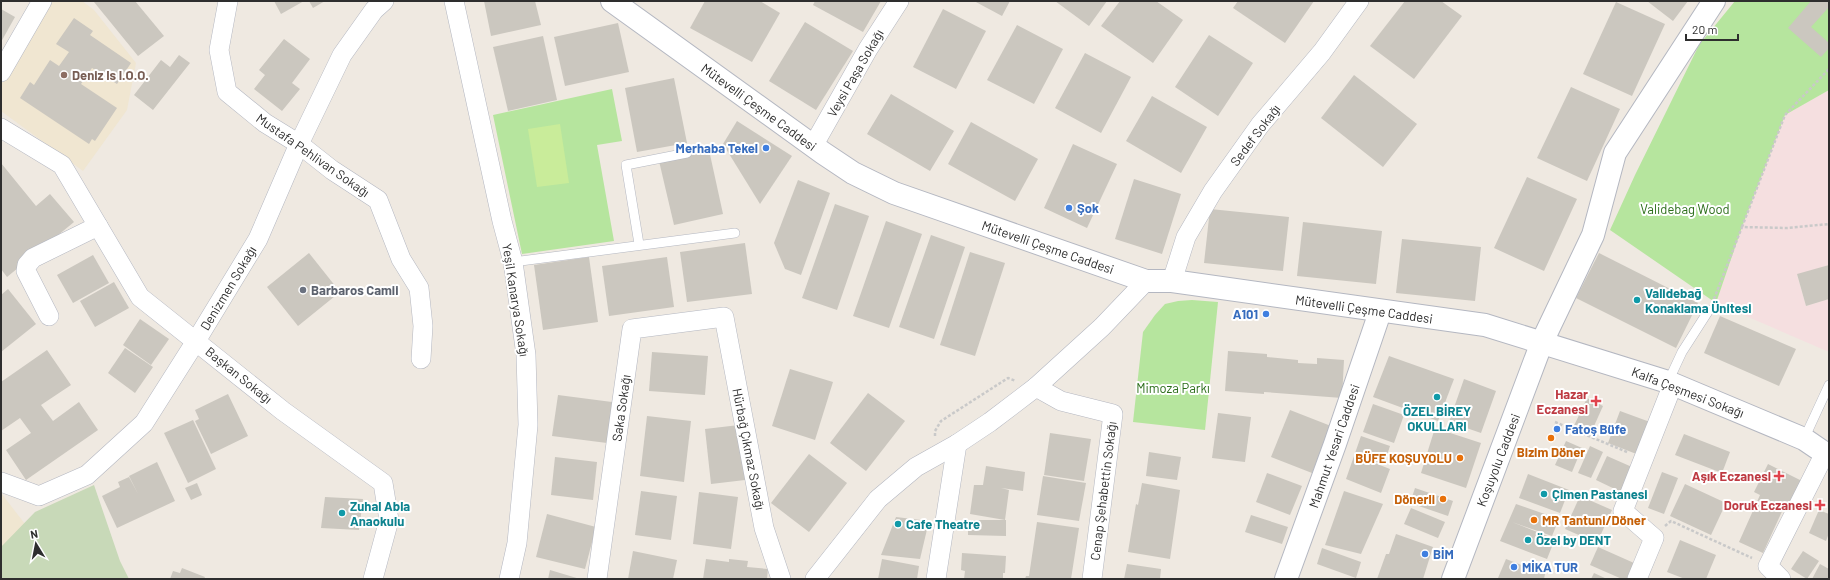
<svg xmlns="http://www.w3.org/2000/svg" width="1830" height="580" viewBox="0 0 1830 580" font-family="Barlow,sans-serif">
<rect width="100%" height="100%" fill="#efe9e1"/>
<g fill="#f0e6d1">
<polygon points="49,1 82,1 94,10 136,63 127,110 83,171 1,111 1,83"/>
<polygon points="1,493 25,524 1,549"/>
</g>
<polygon fill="#f5dfe0" points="1829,90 1829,265 1797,275 1806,306 1829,299 1829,352 1716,303 1742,227 1785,115"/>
<g fill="#b6e59e">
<polygon points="1735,1 1829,1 1829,90 1785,115 1742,227 1716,303 1610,230 1635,175 1699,45"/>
<polygon points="612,89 622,141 597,145 614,241 522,254 493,115"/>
<polygon points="1192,300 1218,302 1205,430 1133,422 1143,332 1155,315 1165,304 1178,301"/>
</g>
<polygon fill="#c8d9b8" points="94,485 120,561 129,579 1,579 1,547 35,512"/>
<polygon fill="#c9ec9a" points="560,124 569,183 537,187 528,129"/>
<g fill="#cbc7bf">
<polygon points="96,1 135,1 164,36 138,56 94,2"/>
<polygon points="274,1 304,1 281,14"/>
<polygon points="309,1 325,1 313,8"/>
<polygon points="484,1 535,1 541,25 491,36"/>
<polygon points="705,1 760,1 780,13 752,62 690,28"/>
<polygon points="815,1 881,1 863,32 813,5"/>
<polygon points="974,1 1010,1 1002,16"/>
<polygon points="1055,1 1107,1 1089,26"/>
<polygon points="1120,1 1156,1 1183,20 1153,63 1101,26"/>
<polygon points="1238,1 1314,1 1285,43 1233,8"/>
<polygon points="1405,1 1441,1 1462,16 1414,79 1370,46"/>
<polygon points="1647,1 1688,1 1673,21"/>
<polygon points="1811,1 1829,1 1829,7 1811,27 1829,43 1829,48 1821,57 1788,28"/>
<polygon points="1616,2 1665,24 1632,96 1583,74"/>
<polygon points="1,9 15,17 1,42"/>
<polygon points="943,9 986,31 956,89 913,67"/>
<polygon points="74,18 93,31 90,35 131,63 117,84 92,68 81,84 117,108 95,141 92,139 89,144 20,98 30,82 34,85 50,60 59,66 69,52 56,44"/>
<polygon points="805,22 853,51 816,110 769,81"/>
<polygon points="618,23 629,72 565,86 554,37"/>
<polygon points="1017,25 1063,49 1034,104 987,80"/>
<polygon points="1209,35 1253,63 1218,116 1175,87"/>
<polygon points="543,36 557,100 508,111 493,47"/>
<polygon points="284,39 310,59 292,83 300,89 282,111 254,89 265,75 259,70"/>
<polygon points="1085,53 1131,77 1101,133 1055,108"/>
<polygon points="179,55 190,63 153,110 134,95 161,60 170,67"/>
<polygon points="1354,75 1417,124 1383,167 1321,118"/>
<polygon points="674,78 687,143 637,152 625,88"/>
<polygon points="1571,87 1620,109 1587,181 1537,158"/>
<polygon points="891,94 954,131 930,171 867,134"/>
<polygon points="1152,96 1207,127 1181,173 1126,141"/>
<polygon points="737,121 792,156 760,204 723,144"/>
<polygon points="971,122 1038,159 1015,201 948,164"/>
<polygon points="1073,144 1117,164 1087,228 1044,208"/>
<polygon points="709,150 723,214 674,225 659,161"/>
<polygon points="1,163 36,206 50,194 74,222 7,277 1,269"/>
<polygon points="1527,177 1577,199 1544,271 1494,248"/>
<polygon points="1134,179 1181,194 1162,254 1115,239"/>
<polygon points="798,180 830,193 801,275 785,269 774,243"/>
<polygon points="835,204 869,216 837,310 802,298"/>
<polygon points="1210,209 1289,217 1283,271 1204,263"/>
<polygon points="886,221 922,234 889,328 853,316"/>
<polygon points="1303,222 1382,231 1376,284 1297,276"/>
<polygon points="931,235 965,247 934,339 899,327"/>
<polygon points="1402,239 1481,247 1475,301 1396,293"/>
<polygon points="745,243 752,294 687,302 680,252"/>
<polygon points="970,252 1005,263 975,356 940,345"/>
<polygon points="309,253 340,292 298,326 267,287"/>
<polygon points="1599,253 1698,303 1676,348 1576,298"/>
<polygon points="93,255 109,283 73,303 57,275"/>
<polygon points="589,257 598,322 543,330 534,265"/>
<polygon points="667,257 674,307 609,316 602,266"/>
<polygon points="1829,265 1829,299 1806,306 1797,274"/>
<polygon points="114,282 129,308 95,327 80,301"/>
<polygon points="8,289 36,324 1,352 1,295"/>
<polygon points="1720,316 1796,349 1779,386 1704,353"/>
<polygon points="140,319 169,339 151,365 123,345"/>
<polygon points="125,348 153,367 135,393 108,373"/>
<polygon points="47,350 71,385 41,405 53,421 79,402 98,430 26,480 6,450 31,433 20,418 1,431 1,382"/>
<polygon points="1228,351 1267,354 1267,357 1298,360 1298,363 1317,364 1317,358 1344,360 1342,398 1264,392 1264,394 1225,391"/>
<polygon points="652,352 708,356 705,395 649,391"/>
<polygon points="1389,356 1454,379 1438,421 1373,397"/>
<polygon points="790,369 833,382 815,440 772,426"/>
<polygon points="1464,379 1496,391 1481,433 1449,422"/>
<polygon points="868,393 905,421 866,471 830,443"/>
<polygon points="228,394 248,436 211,454 195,421 199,419 195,410"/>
<polygon points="558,395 612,402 607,443 552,436"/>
<polygon points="1587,398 1603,406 1590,435 1573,428"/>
<polygon points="1373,404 1404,415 1394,443 1363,432"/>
<polygon points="1290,410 1331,426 1312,473 1271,457"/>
<polygon points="1620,411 1650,422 1639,455 1608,443"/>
<polygon points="1218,413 1251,417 1245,462 1212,458"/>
<polygon points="647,416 691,421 684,482 640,476"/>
<polygon points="193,420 216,469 188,483 164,433"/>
<polygon points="739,425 745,480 711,484 705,429"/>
<polygon points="1435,428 1481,443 1466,488 1421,473"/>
<polygon points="1050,433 1091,439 1084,481 1044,475"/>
<polygon points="1684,434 1730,452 1722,473 1675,455"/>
<polygon points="1361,436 1390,446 1384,464 1359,457 1390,469 1381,493 1346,479"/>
<polygon points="1566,441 1582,448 1572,472 1555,465"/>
<polygon points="1590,446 1603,452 1591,478 1578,473"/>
<polygon points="1149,452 1181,457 1177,480 1146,476"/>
<polygon points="809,454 847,483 809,532 771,503"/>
<polygon points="1607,456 1632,467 1621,492 1596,480"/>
<polygon points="555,457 597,462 593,500 551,495"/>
<polygon points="157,462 175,501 117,528 102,496 120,487 118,482 129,477 138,494 129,476"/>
<polygon points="1768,464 1802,481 1787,509 1784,507 1763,553 1739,542 1760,495 1754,492"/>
<polygon points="986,466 1025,472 1023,491 1001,488 1009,490 1005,520 970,514 974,485 983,485"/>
<polygon points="1662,472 1678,478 1664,514 1648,508"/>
<polygon points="1267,473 1302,486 1290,515 1256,502"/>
<polygon points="1528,474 1569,490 1560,513 1519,498"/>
<polygon points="1043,476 1086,483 1079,521 1037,515"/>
<polygon points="197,483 202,495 191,500 185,488"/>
<polygon points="1142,483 1180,490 1170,559 1128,552 1136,504 1138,505"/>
<polygon points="1685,484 1726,503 1711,535 1670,516"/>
<polygon points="1415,488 1453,501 1448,516 1410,503"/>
<polygon points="641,491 677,496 671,540 635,535"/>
<polygon points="1344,491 1383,504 1361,554 1325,545"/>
<polygon points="699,492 738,497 731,549 693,544"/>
<polygon points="1580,496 1612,510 1597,543 1565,529"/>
<polygon points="325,497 363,499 359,530 321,528"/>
<polygon points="1516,504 1559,519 1552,536 1512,522 1555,539 1547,559 1500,541"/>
<polygon points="1411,508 1445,522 1438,538 1404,524"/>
<polygon points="1819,510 1829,514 1829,533 1826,541 1809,533"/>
<polygon points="547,514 596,527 585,569 536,557"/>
<polygon points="1251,515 1288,527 1282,544 1245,532"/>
<polygon points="896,517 929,521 920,559 881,555"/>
<polygon points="968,520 1006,520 1006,536 968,535"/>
<polygon points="1037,522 1079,528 1071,579 1025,579 1026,576 1029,576"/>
<polygon points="1396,534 1433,547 1423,579 1377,579 1386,554 1389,554"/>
<polygon points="1680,540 1716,555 1706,579 1685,579 1667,572"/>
<polygon points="1598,547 1634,563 1627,579 1622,579 1590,565"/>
<polygon points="1322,548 1361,562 1356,578 1317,564"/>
<polygon points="633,551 677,560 673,579 628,579"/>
<polygon points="1803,551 1819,561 1807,579 1791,569"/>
<polygon points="962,553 1006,556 1005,573 1003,573 1003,579 964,579 965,571 961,570"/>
<polygon points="706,559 729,562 729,559 748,561 747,567 768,569 767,579 703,579"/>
<polygon points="882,559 919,566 917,579 878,579"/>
<polygon points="1506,559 1545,574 1544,579 1498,578"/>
<polygon points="1127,564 1161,569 1160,579 1124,579"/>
<polygon points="1820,564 1829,569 1828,579 1812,579"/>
<polygon points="182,568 205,577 204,579 170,579 173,571 180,573"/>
<polygon points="550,570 580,579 548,579"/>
<polygon points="1594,573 1607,579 1591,579"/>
</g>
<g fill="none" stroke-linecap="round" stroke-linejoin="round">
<g stroke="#b4b7c1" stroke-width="10">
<g id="lane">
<polyline points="639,244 626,165 687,153"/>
<polyline points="513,262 735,233"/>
<polyline points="1668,382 1682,352 1709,310"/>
<polyline points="1804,439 1829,385"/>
</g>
</g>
<g stroke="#b4b7c1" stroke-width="20">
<g id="street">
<polyline points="228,1 219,50 227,92 265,123 299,144 332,170 378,200 401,259 419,288 423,326 421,359"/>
<polyline points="454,1 502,221 513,262 526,355 528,425 517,543 509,579"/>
<polyline points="1,72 42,1"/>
<polyline points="1,128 62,165 140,297 283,411 383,483 389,520 373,579"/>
<polyline points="813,146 868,49 899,1"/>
<polyline points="1172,281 1186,237 1213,191 1260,125 1322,52 1359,1"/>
<polyline points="49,316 26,271 27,265 33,258 98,226"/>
<polyline points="1036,387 1061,401 1113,414 1092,579"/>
<polyline points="1,482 39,496 87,475 144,423 196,341 258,239 299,144 342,55 374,10 384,1"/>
<polyline points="597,579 632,329 724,317 764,528 781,579"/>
<polyline points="815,579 878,499 916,467 957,444 990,422 1036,387 1102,327 1146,281"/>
<polyline points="936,579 957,444"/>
<polyline points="1637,579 1654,538 1623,511 1673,384"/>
<polyline points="1781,579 1768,566 1825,453"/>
</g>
</g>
<g stroke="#b4b7c1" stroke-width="24">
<g id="secondary">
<polyline points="612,1 823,153 853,173 894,193 1146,281 1172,281 1485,325 1668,382 1804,439 1829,456"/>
<polyline points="1286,579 1335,444 1380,312"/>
<polyline points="1453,579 1542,342 1593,235 1615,153 1714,1"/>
</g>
</g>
<g stroke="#c9c9c9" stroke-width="2.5" stroke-dasharray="3 2" stroke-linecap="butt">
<polyline points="1742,227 1785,115 1829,69"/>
<polyline points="1714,299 1742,227 1787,228 1829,224"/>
<polyline points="1555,422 1627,452"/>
<polyline points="935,436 935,431 941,421 1008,378 1016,381"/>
<polyline points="1665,526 1671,521 1752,558"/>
</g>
<use href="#lane" stroke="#fff" stroke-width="9"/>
<use href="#street" stroke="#fff" stroke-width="19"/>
<use href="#secondary" stroke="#fff" stroke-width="22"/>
</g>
<circle fill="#8d6e63" stroke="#fff" stroke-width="1.5" cx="64" cy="75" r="4"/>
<g fill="#3f7fe0" stroke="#fff" stroke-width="1.5">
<circle cx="766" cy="148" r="4"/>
<circle cx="1069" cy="208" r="4"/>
<circle cx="1266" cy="314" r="4"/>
<circle cx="1557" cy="429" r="4"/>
<circle cx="1425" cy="554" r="4"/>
<circle cx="1514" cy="567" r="4"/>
</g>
<circle fill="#6b7280" stroke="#fff" stroke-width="1.5" cx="303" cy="290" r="4"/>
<g fill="#0f9aa8" stroke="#fff" stroke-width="1.5">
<circle cx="1637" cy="300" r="4"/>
<circle cx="1437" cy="397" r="4"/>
<circle cx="1544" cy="494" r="4"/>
<circle cx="342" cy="513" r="4"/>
<circle cx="898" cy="524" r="4"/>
<circle cx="1528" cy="540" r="4"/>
</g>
<g fill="#e0444e" stroke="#fff" stroke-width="1.5">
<path d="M1594 395h4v4h4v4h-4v4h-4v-4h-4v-4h4z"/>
<path d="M1777 470h4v4h4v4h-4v4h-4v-4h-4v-4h4z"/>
<path d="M1818 499h4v4h4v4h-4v4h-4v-4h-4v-4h4z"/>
</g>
<g fill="#e8710a" stroke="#fff" stroke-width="1.5">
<circle cx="1551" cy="438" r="4"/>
<circle cx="1460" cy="458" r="4"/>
<circle cx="1443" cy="499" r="4"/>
<circle cx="1534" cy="520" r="4"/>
</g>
<g text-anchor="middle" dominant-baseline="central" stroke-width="4" stroke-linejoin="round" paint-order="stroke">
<g font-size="13" fill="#2e2e2e" stroke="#fff">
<text transform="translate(855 73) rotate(-60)">Veysi Paşa Sokağı</text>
<text transform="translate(759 107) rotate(36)">Mütevelli Çeşme Caddesi</text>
<text transform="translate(1255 135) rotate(-53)">Sedef Sokağı</text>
<text transform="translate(313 155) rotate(35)">Mustafa Pehlivan Sokağı</text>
<text transform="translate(1048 247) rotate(19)">Mütevelli Çeşme Caddesi</text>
<text transform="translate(228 288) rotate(-59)">Denizmen Sokağı</text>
<text transform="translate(516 300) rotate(81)">Yeşil Kanarya Sokağı</text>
<text transform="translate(1364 309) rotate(8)">Mütevelli Çeşme Caddesi</text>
<text transform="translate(239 375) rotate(39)">Başkan Sokağı</text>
<text transform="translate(1688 392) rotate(21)">Kalfa Çeşmesi Sokağı</text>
<text transform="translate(621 408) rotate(-82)">Saka Sokağı</text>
<text transform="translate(1334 446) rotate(-71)">Mahmut Yesari Caddesi</text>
<text transform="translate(749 449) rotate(79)">Hürbağ Çıkmaz Sokağı</text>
<text transform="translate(1498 460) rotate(-69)">Koşuyolu Caddesi</text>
<text transform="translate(1103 491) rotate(-83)">Cenap Şehabettin Sokağı</text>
</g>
<g font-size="13" font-weight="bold" fill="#785e54" stroke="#fff" text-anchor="start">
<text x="72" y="75">Deniz Is I.O.O.</text>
</g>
<g font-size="13" font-weight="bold" fill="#366cbe" stroke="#fff" text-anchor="start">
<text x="758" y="148" text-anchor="end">Merhaba Tekel</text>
<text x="1077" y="208">Şok</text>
<text x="1258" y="314" text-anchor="end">A101</text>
<text x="1565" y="429">Fatoş Büfe</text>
<text x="1433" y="554">BİM</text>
<text x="1522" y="567">MİKA TUR</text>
</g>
<g font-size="13" fill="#2c6e1b" stroke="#fff">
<text x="1685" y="209">Validebag Wood</text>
<text x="1173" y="388">Mimoza Parkı</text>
</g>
<g font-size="13" font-weight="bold" fill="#5b616d" stroke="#fff" text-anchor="start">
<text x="311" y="290">Barbaros Camii</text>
</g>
<g font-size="13" font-weight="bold" fill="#0d838f" stroke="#fff" text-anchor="start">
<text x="1645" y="293">Validebağ<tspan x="1645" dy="15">Konaklama Ünitesi</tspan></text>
<text x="1437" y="411" text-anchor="middle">ÖZEL BİREY<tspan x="1437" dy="15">OKULLARI</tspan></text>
<text x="1552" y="494">Çimen Pastanesi</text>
<text x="350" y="506">Zuhal Abla<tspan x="350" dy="15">Anaokulu</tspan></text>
<text x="906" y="524">Cafe Theatre</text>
<text x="1536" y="540">Özel by DENT</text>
</g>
<g font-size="13" font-weight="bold" fill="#be3a42" stroke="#fff" text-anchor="end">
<text x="1588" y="394">Hazar<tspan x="1588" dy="15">Eczanesi</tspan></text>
<text x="1771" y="476">Aşık Eczanesi</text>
<text x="1812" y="505">Doruk Eczanesi</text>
</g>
<g font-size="13" font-weight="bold" fill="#c56008" stroke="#fff" text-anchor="end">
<text x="1551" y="452" text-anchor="middle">Bizim Döner</text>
<text x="1452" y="458">BÜFE KOŞUYOLU</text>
<text x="1435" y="499">Dönerli</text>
<text x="1542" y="520" text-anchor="start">MR Tantuni/Döner</text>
</g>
</g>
<rect width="1830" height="580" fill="none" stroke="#2e2e2e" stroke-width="4"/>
<g transform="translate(36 544) rotate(350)" stroke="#ffffff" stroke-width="3" paint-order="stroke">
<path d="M0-3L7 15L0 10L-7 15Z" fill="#2e2e2e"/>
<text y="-6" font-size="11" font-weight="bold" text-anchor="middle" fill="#2e2e2e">N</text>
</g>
<path d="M1686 34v6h52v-6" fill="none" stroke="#2e2e2e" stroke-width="2"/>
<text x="1692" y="34" font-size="12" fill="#2e2e2e" stroke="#ffffff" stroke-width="3" paint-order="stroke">20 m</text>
</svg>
